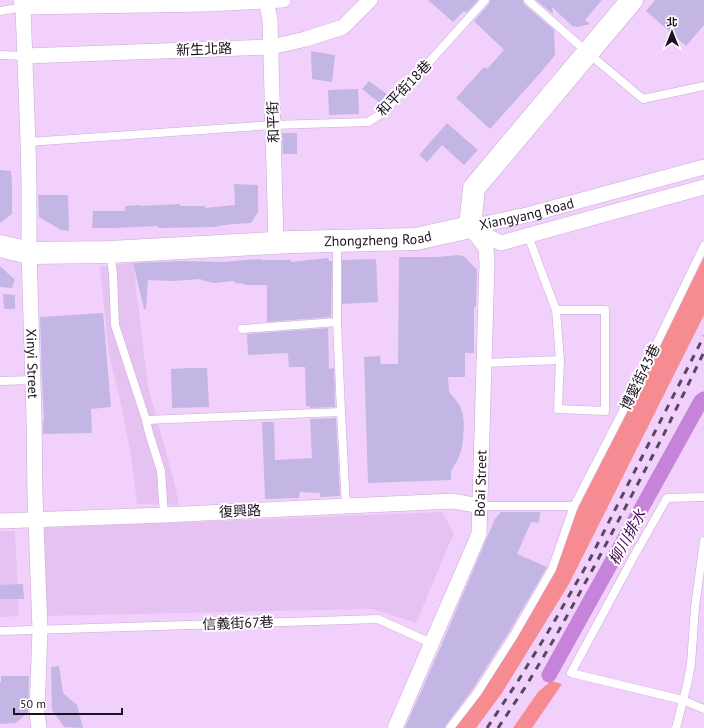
<svg xmlns="http://www.w3.org/2000/svg" width="704" height="728" viewBox="0 0 704 728" font-family="'PT Sans','Noto Sans TC',sans-serif">
<rect width="100%" height="100%" fill="#f1d1fb"/>
<g fill="#e6c2f2">
<polygon points="133,263 148,387 174,481 179,505 137,504 132,462 122,408 109,355 100,267"/>
<polygon points="442,512 454,533 416,623 373,609 42,616 40,528"/>
<polygon points="0,531 15,531 19,616 0,617"/>
</g>
<g fill="#f68c91">
<polygon points="704,257 704,315 569,584 502,693 476,728 455,728 517,636 576,512 630,407"/>
<polygon points="551,681 562,684 532,728 513,728 538,692"/>
</g>
<g fill="none" stroke-linecap="round" stroke-linejoin="round">
<polyline stroke="#c584d9" stroke-width="15" points="549,675 701,401 704,399"/>
</g>
<g fill="#c3b6e4">
<polygon points="428,0 478,0 466,13 464,11 453,22"/>
<polygon points="490,0 523,0 524,4 554,30 555,55 542,71 490,129 456,98 484,67 487,69 504,50 474,21 489,4"/>
<polygon points="536,0 602,0 585,20 590,24 578,27 572,26 552,7 553,14"/>
<polygon points="655,0 704,0 704,25 686,46 646,11"/>
<polygon points="311,51 335,55 332,82 312,79"/>
<polygon points="369,81 388,95 381,104 362,89"/>
<polygon points="358,89 359,114 329,115 328,90"/>
<polygon points="447,123 478,150 464,165 442,145 427,162 419,155"/>
<polygon points="282,133 297,133 297,154 283,154"/>
<polygon points="0,170 11,171 12,182 12,214 0,223"/>
<polygon points="234,184 258,185 258,212 251,223 234,224 217,226 217,227 158,228 158,226 113,228 92,228 93,211 125,211 125,206 140,205 140,206 180,204 180,206 205,206 205,208 235,205"/>
<polygon points="38,195 68,195 69,231 61,230 39,217"/>
<polygon points="459,255 465,257 477,270 476,307 474,307 474,353 465,353 465,377 448,377 449,392 455,399 460,406 463,415 464,424 463,441 461,451 457,461 451,471 451,480 368,483 364,357 380,356 381,364 398,364 399,257 437,257"/>
<polygon points="328,258 329,261 332,261 331,317 267,322 267,285 245,285 245,284 235,283 235,281 214,283 201,280 201,279 173,281 148,280 146,309 144,309 133,263 181,261 223,262 244,260 261,259 261,260 291,260 291,262"/>
<polygon points="376,259 378,302 342,304 342,260"/>
<polygon points="0,266 15,280 12,288 0,287"/>
<polygon points="3,294 15,295 15,309 4,309"/>
<polygon points="103,313 111,407 91,409 92,433 43,434 43,419 44,419 42,381 40,317"/>
<polygon points="328,328 329,369 334,368 335,407 310,408 310,406 306,406 305,367 289,367 288,353 248,355 247,334"/>
<polygon points="189,368 207,368 209,407 172,408 171,369"/>
<polygon points="336,418 340,496 320,497 320,493 300,492 299,498 265,499 262,422 274,422 275,460 312,458 310,419"/>
<polygon points="501,512 540,512 539,523 531,522 517,554 547,567 509,632 472,690 446,725 445,728 405,728 441,646 495,519"/>
<polygon points="23,584 24,599 0,599 0,585"/>
<polygon points="59,666 63,693 77,705 83,728 64,727 52,710 51,667"/>
<polygon points="1,676 29,676 28,712 16,723 0,724 0,682 1,682"/>
</g>
<g fill="none" stroke-linecap="round" stroke-linejoin="round">
<g stroke="#c9aad3" stroke-width="9">
<g id="lane">
<polyline points="528,0 588,53 643,99 704,86"/>
<polyline points="0,11 23,7"/>
<polyline points="0,55 25,56"/>
<polyline points="28,142 273,125 368,122 384,112 485,0"/>
<polyline points="528,236 556,310 560,360 558,409 605,411 605,310 556,310"/>
<polyline points="337,243 337,322 341,412 346,506"/>
<polyline points="110,252 113,274 115,325 146,420 149,433 161,471 164,515"/>
<polyline points="242,329 337,322"/>
<polyline points="484,363 560,360"/>
<polyline points="0,381 33,380"/>
<polyline points="146,420 341,412"/>
<polyline points="704,497 667,498 634,556 571,673 683,700 704,709"/>
<polyline points="480,506 574,506 642,374 704,246"/>
<polyline points="0,631 378,619 431,643"/>
<polyline points="450,728 477,693 514,635 552,569 574,506"/>
<polyline points="676,728 687,685 691,664 695,607 704,541"/>
</g>
</g>
<g stroke="#c9aad3" stroke-width="16">
<g id="street">
<path id="s1" d="M21 0 23 7 28 142 29 184V253L34 416 35 496 40 630 37 713 39 728"/>
<polyline points="266,0 270,20 276,243"/>
<polyline points="23,7 208,4 283,0"/>
<polyline points="25,56 271,47 306,39 343,27 370,0"/>
<path id="s2" d="M470 227 527 215 704 167"/>
<polyline points="473,229 501,243 704,187"/>
<polyline points="0,521 164,515 346,506 453,501 480,506"/>
<path id="s3" d="M395 728 479 534 487 263 486 248 470 227"/>
</g>
</g>
<g stroke="#c9aad3" stroke-width="23">
<g id="secondary">
<path id="s4" d="M0 246 29 253 110 252 292 242 416 239 470 227 474 188 632 0"/>
</g>
</g>
<use href="#lane" stroke="#fff" stroke-width="8"/>
<use href="#street" stroke="#fff" stroke-width="15"/>
<use href="#secondary" stroke="#fff" stroke-width="22"/>
<g stroke="#59475e" stroke-width="3" stroke-dasharray="7 7" stroke-linecap="butt">
<polyline points="487,728 518,681 551,627 589,561 622,496 704,336"/>
<polyline points="498,728 526,686 557,634 595,565 663,436 704,352"/>
</g>
</g>
<g text-anchor="middle" dominant-baseline="central" stroke-width="4" stroke-linejoin="round" paint-order="stroke">
<g font-size="14" fill="#1d1120" stroke="#fff">
<text transform="translate(204 49) rotate(-2)">新生北路</text>
<text transform="translate(404 88) rotate(-46)">和平街18巷</text>
<text transform="translate(273 122) rotate(-92)">和平街</text>
<text stroke="none"><textPath href="#s2" startOffset="58">Xiangyang Road</textPath></text>
<text stroke="none"><textPath href="#s4" startOffset="379">Zhongzheng Road</textPath></text>
<text stroke="none"><textPath href="#s1" startOffset="364">Xinyi Street</textPath></text>
<text transform="translate(640 377) rotate(-64)">博愛街43巷</text>
<text stroke="none"><textPath href="#s3" startOffset="262">Bo’ai Street</textPath></text>
<text transform="translate(240 511) rotate(-3)">復興路</text>
<text transform="translate(238 623) rotate(-2)">信義街67巷</text>
</g>
<g font-size="15" font-style="italic" fill="#450455" stroke="#fff">
<text transform="translate(627 537) rotate(-61)">柳川排水</text>
</g>
</g>
<g transform="translate(672 32)" stroke="#ffffff" stroke-width="3" paint-order="stroke">
<path d="M0-3L7 15L0 10L-7 15Z" fill="#1d1120"/>
<text y="-6" font-size="11" font-weight="bold" text-anchor="middle" fill="#1d1120">北</text>
</g>
<path d="M14 708v6h108v-6" fill="none" stroke="#1d1120" stroke-width="2"/>
<text x="20" y="708" font-size="12" fill="#1d1120" stroke="#ffffff" stroke-width="3" paint-order="stroke">50 m</text>
</svg>
